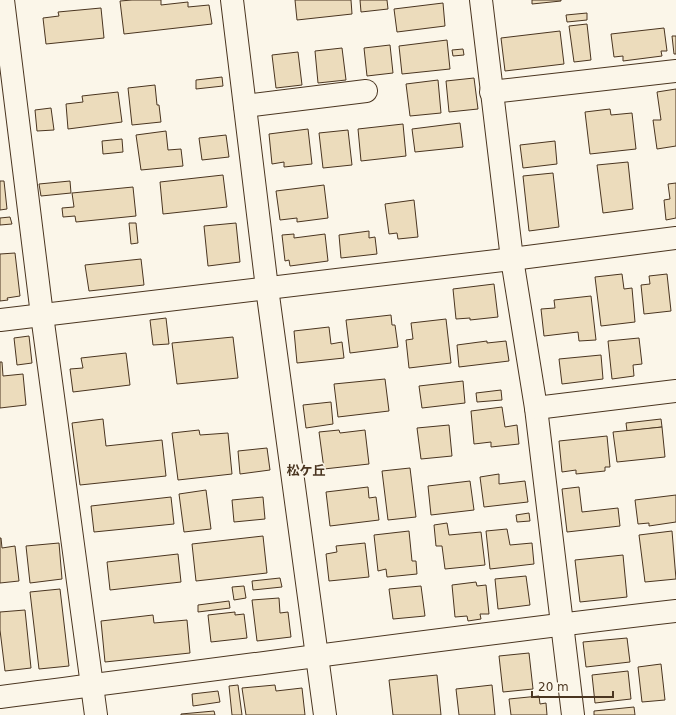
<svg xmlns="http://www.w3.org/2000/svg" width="676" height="715" viewBox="0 0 676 715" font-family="'DejaVu Sans','Noto Sans JP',sans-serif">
<rect width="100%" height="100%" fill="#fbf6e9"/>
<g fill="#ecdcbc" stroke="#4a3520">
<polygon points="132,0 161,0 161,5 188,2 188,7 209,5 212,24 124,34 120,1"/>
<polygon points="295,0 351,0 352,14 297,20"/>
<polygon points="360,0 387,0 388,9 361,12"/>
<polygon points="532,0 561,0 561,1 532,4"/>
<polygon points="443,3 445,26 397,32 394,9"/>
<polygon points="101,8 104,38 46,44 43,18 59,16 58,12"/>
<polygon points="587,13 587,20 567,22 566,15"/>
<polygon points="587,24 591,60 574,62 569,26"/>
<polygon points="664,28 667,51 661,51 662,56 623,61 623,56 614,57 611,34"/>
<polygon points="560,31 564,64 505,71 501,38"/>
<polygon points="672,36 676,36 676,54 674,54"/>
<polygon points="447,40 450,69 402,74 399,46"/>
<polygon points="390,45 393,73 367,76 364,48"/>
<polygon points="342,48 346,80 318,83 315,51"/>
<polygon points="463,49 464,55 453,56 452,50"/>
<polygon points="298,52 302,85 276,88 272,55"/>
<polygon points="222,77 223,86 196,89 196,80"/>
<polygon points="474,78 478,109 449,112 446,81"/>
<polygon points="438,80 441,113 410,116 406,84"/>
<polygon points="155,85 157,105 159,105 161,122 132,125 128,88"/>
<polygon points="676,89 676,146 657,149 653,120 661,120 657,92"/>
<polygon points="118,92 122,122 68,129 66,104 83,102 82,96"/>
<polygon points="51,108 54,130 37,131 35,110"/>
<polygon points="610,109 611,115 632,113 636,149 590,154 585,112"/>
<polygon points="460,123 463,147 415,152 412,129"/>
<polygon points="403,124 406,156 361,161 358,129"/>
<polygon points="308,129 312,164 284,167 284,162 272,164 269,134"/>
<polygon points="348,130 352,165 323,168 319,133"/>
<polygon points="166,131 168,150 181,149 183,166 141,170 136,135"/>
<polygon points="226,135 229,157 202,160 199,138"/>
<polygon points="122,139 123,152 103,154 102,141"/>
<polygon points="555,141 557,164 523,168 520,145"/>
<polygon points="628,162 633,209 603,213 597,165"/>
<polygon points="553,173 559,227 529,231 523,176"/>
<polygon points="223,175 227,207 163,214 160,182"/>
<polygon points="0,181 4,181 7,209 0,210"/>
<polygon points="70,181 71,193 41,196 39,184"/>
<polygon points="676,183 676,218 666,220 664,200 670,199 668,184"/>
<polygon points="324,185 328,218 297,222 297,218 280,220 276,191"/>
<polygon points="133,187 136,216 76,222 75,216 63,217 62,208 74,207 72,193"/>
<polygon points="414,200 418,237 398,239 397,233 389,234 385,204"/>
<polygon points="10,217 12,224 0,225 0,218"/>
<polygon points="129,223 136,223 138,243 131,244"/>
<polygon points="236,223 240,262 208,266 204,226"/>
<polygon points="369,231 369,238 375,237 377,254 341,258 339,235"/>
<polygon points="294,234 294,238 325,234 328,261 290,266 289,260 285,261 282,235"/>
<polygon points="15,253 20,296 7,298 8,300 0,301 0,254"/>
<polygon points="141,259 144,285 89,291 85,265"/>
<polygon points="622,274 624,289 632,288 635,322 601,326 595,277"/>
<polygon points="667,274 671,311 644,314 641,285 650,284 649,276"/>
<polygon points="494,284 498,317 470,320 470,318 456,319 453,289"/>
<polygon points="591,296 596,340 579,341 578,332 544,336 541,309 555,308 554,300"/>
<polygon points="391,315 392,325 395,325 398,347 350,353 346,320"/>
<polygon points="166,318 169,344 153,345 150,320"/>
<polygon points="446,319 451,363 409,368 406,340 413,339 411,323"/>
<polygon points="329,327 331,344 342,342 344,358 297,363 294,331"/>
<polygon points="29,336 32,363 17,365 14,338"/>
<polygon points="233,337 238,378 177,384 172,343"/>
<polygon points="639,338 642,364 633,365 634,376 612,379 608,341"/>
<polygon points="487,341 487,343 506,341 509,361 459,367 457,345"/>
<polygon points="126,353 130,385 73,392 70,369 83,368 81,358"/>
<polygon points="601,355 603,379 562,384 559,359"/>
<polygon points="0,362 2,362 3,376 23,374 26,405 0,408"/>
<polygon points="385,379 389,411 338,417 334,384"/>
<polygon points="463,381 465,403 422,408 419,386"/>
<polygon points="501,390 502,400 477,402 476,393"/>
<polygon points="331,402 333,424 306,428 303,405"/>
<polygon points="502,407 505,427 517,425 519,444 491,447 491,442 474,444 471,411"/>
<polygon points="103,419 106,446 162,440 166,476 80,485 72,423"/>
<polygon points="661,419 662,427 627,431 626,423"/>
<polygon points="449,425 452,456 421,459 417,428"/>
<polygon points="662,427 665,457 617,462 613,432"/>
<polygon points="199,430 200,435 228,433 232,474 178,480 172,433"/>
<polygon points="339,430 340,433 365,430 369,464 324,469 319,432"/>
<polygon points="607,436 610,467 605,467 605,471 576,474 576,470 562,472 559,441"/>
<polygon points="267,448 270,470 240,474 238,451"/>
<polygon points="410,468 416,517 388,520 382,471"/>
<polygon points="499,474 499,484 525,481 528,502 484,507 480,477"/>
<polygon points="470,481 474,510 431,515 428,486"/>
<polygon points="368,487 369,498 376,497 379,520 330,526 326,492"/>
<polygon points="579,487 582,512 618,508 620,526 567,532 562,489"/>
<polygon points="206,490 211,529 184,532 179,494"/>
<polygon points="676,495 676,522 649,526 649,523 638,524 635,500"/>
<polygon points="171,497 174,524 94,532 91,506"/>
<polygon points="263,497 265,519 234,522 232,500"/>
<polygon points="529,513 530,521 517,522 516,515"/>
<polygon points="447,523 449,535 481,532 485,565 445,569 442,546 436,546 434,525"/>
<polygon points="507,529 510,545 532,543 534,564 490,569 486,531"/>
<polygon points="409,531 412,561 416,561 417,574 387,577 386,569 378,571 374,535"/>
<polygon points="672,531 676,579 645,582 639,535"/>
<polygon points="263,536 267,573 196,581 192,544"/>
<polygon points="0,538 1,538 2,548 15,546 19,581 0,583"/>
<polygon points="59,543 62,579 30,583 26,546"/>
<polygon points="365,543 369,577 329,581 326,554 337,552 336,546"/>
<polygon points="178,554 181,582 110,590 107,562"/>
<polygon points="623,555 627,597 580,602 575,560"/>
<polygon points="526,576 530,605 498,609 495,579"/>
<polygon points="280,578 282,587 253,590 252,581"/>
<polygon points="476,582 477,586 486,585 489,614 480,614 481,619 468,621 467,616 455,617 452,585"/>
<polygon points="244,586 246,598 234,600 232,587"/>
<polygon points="421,586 425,616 393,619 389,589"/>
<polygon points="60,589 69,666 39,669 30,592"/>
<polygon points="279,598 280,613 288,612 291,637 257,641 252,600"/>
<polygon points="229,601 230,608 198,612 198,605"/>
<polygon points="25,610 31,668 5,671 0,630 0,612"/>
<polygon points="235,612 235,615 244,614 247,638 211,642 208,615"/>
<polygon points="153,615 154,623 187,620 190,653 105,662 101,621"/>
<polygon points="627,638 630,662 586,667 583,642"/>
<polygon points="529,653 533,689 503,692 499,656"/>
<polygon points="661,664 665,700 642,702 638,667"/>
<polygon points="628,671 631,699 595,703 592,675"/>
<polygon points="437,675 441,715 393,715 389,680"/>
<polygon points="238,685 242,715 232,715 229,686"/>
<polygon points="275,685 276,691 302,688 305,715 246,715 242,688"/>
<polygon points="492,685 495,715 459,715 456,689"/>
<polygon points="218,691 220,702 193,706 192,694"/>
<polygon points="539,696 540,704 546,703 547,715 511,715 509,699"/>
<polygon points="634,707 635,715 594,715 594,711"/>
<polygon points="214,711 215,715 181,715 181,714"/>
</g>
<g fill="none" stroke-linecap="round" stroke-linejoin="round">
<g stroke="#4a3520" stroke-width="24">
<g id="minor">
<polyline points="3,0 42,315 96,715"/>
<polyline points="232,0 267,288 325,715"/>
<polyline points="481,0 512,259 536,408 573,715"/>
<polyline points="491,92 676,71"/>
<polyline points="245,106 366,91"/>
<polyline points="0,320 512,259 676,238"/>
<polyline points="536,408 676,391"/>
<path d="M0 697C225 669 450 637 676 611"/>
</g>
</g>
<use href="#minor" stroke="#fbf6e9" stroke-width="22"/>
</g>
<g text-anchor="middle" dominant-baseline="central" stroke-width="3" stroke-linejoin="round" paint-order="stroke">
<g font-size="13" font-weight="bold" fill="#4a3520" stroke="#fbf6e9">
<text x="306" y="470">松ケ丘</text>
</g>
</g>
<path d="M532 691v6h81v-6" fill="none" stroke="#4a3520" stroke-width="2"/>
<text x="538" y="691" font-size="12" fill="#4a3520" stroke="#fbf6e9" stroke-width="3" paint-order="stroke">20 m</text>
</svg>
